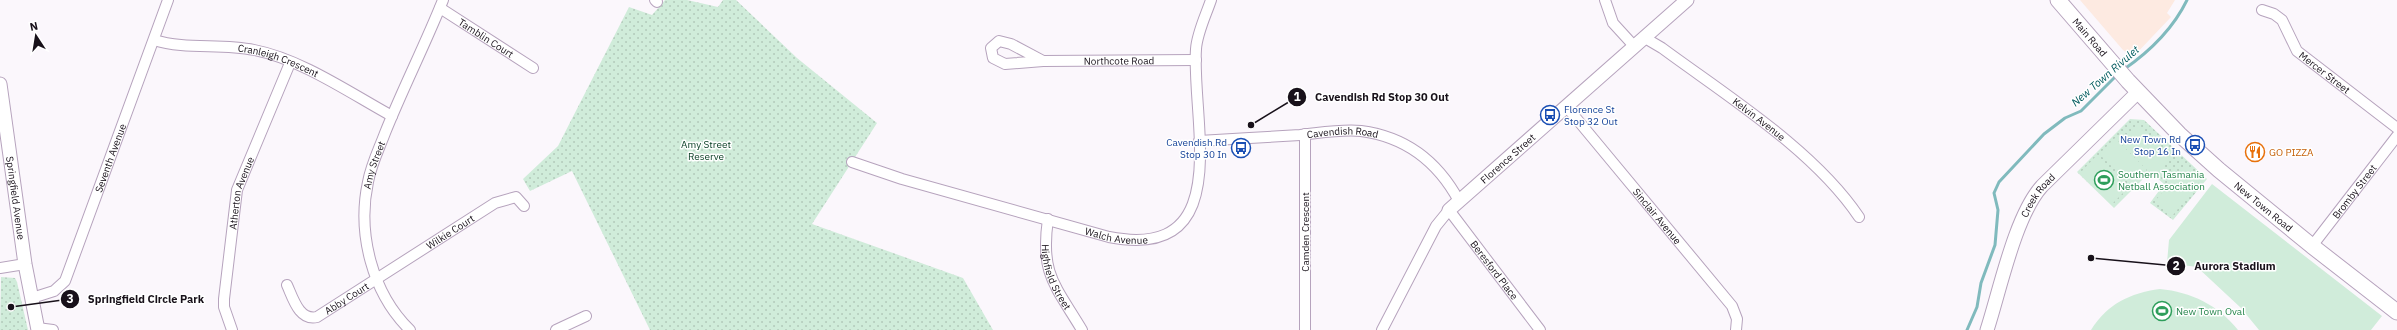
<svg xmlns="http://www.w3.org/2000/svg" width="2397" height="330" viewBox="0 0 2397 330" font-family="'IBM Plex Sans',sans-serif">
<defs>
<pattern id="grass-dots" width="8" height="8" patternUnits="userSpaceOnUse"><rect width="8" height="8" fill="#d0ecda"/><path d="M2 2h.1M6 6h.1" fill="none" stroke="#b2c9ba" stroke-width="1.8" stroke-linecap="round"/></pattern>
</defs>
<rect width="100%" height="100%" fill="#fbf7fc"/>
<polygon fill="#fdeae1" points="2080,0 2175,0 2167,13 2171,17 2133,57 2123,50"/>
<g fill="url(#grass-dots)">
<polygon points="665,0 687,0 718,7 723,0 736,0 797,58 877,123 812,224 963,278 993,330 650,330 572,171 530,191 523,179 558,146 629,7 652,15"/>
<polygon points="2130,119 2144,120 2207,179 2173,220 2150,203 2164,184 2150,172 2114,208 2077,172"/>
<polygon points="1,277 15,278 17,282 28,330 0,330"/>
</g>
<g fill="#d0ecda">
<polygon points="2138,125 2170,157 2155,173 2123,141"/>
<polygon points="2115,138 2147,170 2131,185 2099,154"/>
<polygon points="2096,156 2128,188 2112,204 2081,172"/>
<polygon points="2184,166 2201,180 2173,215 2155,201"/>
<polygon points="2212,184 2382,316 2371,330 2259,330 2241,308 2197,267 2167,263 2169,240"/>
<path d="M2160 289C2191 292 2218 305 2238 330H2091C2107 304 2130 293 2160 289Z"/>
</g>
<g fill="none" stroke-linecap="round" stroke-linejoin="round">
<g stroke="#80babd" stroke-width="3">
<path d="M2123 70C2149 52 2173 29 2187 0"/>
<polyline points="1967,330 1977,307 1981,283 1995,245 1998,210 1994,193 1999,182 2044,134 2065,118 2081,111 2117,75"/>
</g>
<g stroke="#b6a3bd" stroke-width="12">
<g id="minor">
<polyline points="655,0 657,2"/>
<polyline points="1605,0 1613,23 1634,46"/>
<path id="s1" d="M440 8 533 68"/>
<path id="s2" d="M2262 10 2274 14 2282 20 2297 51 2397 128"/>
<path id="s3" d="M1645 38 1662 48C1727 96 1814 150 1859 217"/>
<path id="s4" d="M154 40C186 50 221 43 254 50 301 59 350 93 392 116"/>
<path id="s5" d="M1043 61 1011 44 999 41 991 48 993 58 1005 64 1043 61 1196 60"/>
<path id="s6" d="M1566 106 1732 306 1737 319 1736 330"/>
<polyline points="1305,134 1305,330"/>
<path id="s7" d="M1199 141C1233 139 1266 137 1300 135 1320 133 1341 129 1361 131 1407 137 1438 162 1459 201"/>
<path id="s8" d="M852 162 902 179 1109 237C1237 262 1191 120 1196 49 1197 33 1206 15 1211 0"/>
<path id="s9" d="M1048 219C1040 274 1055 285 1082 330"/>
<path id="s10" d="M2312 246 2397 136"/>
<polyline points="0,268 25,264"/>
<path id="s11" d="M287 285C293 298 299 321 317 317L495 203 516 197 524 206"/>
<path id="s12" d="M32 298 54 291 65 281 168 0"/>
<polyline points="37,328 53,330"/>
<path id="s13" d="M232 330 224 307V299L237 190 290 63"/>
<path id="s14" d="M410 330C372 293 357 233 368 182 371 165 379 149 385 133 403 88 425 45 443 0"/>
<polyline points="556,330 586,316"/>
<path id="s15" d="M1382 330 1436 226 1449 210 1540 330"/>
</g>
</g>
<g stroke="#b6a3bd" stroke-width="15">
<g id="tertiary">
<path id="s16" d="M0 84 25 264 38 330"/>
<path id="s17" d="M1449 210 1687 0"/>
<path id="s18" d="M1987 330C2000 290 2015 216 2042 186L2138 92"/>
</g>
</g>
<g stroke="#b6a3bd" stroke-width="17">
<g id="secondary">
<path id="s19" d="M2058 0 2128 81 2179 134 2219 170 2312 246 2397 312"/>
</g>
</g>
<use href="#minor" stroke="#fff" stroke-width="10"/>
<use href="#tertiary" stroke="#fff" stroke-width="13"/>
<use href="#secondary" stroke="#fff" stroke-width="15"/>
</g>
<defs>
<g id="bus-ring" transform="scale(1)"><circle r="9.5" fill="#fff" stroke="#1a4fb4" stroke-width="1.5"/><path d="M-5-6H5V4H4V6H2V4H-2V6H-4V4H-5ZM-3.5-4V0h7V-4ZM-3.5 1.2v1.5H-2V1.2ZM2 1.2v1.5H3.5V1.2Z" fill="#1a4fb4"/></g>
<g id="restaurant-ring" transform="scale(1)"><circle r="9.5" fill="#fff" stroke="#e8710a" stroke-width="1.5"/><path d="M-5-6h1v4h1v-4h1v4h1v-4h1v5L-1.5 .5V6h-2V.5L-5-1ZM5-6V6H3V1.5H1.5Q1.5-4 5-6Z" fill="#e8710a"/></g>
<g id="stadium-ring" transform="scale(1)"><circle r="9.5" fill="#fff" stroke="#2e9e5b" stroke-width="1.5"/><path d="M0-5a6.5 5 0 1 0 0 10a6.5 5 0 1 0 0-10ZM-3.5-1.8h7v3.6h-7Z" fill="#2e9e5b"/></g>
</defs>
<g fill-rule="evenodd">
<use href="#bus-ring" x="1550" y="115"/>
<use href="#bus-ring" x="2195" y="145"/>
<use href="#bus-ring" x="1241" y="148"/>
<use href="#restaurant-ring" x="2255" y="152"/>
<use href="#stadium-ring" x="2104" y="180"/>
<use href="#stadium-ring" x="2162" y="311"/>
</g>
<g text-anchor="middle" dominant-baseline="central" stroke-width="3" stroke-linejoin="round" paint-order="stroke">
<g font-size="10" fill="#18111a" stroke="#fff">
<text stroke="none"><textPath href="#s19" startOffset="49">Main Road</textPath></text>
<text stroke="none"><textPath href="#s1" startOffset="55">Tamblin Court</textPath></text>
<text stroke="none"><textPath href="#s5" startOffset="197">Northcote Road</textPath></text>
<text stroke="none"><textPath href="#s4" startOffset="127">Cranleigh Crescent</textPath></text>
<text stroke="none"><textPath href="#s2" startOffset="92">Mercer Street</textPath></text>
<text stroke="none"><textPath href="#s3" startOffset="140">Kelvin Avenue</textPath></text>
<text stroke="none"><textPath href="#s7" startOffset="144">Cavendish Road</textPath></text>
<text stroke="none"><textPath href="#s12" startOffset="169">Seventh Avenue</textPath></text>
<text stroke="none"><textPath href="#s17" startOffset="78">Florence Street</textPath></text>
<text stroke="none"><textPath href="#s14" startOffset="178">Amy Street</textPath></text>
<text stroke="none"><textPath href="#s10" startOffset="69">Bromby Street</textPath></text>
<text stroke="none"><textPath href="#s13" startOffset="140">Atherton Avenue</textPath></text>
<text stroke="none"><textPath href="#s18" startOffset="145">Creek Road</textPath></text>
<text stroke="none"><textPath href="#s16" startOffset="115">Springfield Avenue</textPath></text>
<text stroke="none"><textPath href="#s19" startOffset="292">New Town Road</textPath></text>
<text stroke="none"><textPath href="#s6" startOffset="143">Sinclair Avenue</textPath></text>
<text stroke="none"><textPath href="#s11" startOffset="206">Wilkie Court</textPath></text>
<text transform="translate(1305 232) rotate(-90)">Camden Crescent</text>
<text stroke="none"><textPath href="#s8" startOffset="275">Walch Avenue</textPath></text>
<text stroke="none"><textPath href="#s15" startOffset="213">Beresford Place</textPath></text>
<text stroke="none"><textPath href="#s9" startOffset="60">Highfield Street</textPath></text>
<text stroke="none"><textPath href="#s11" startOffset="83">Abby Court</textPath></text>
</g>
<g font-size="10" fill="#164399" stroke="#fff" text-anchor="end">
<text x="1564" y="109" text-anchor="start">Florence St<tspan x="1564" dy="12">Stop 32 Out</tspan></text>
<text x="2181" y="139">New Town Rd<tspan x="2181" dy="12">Stop 16 In</tspan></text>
<text x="1227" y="142">Cavendish Rd<tspan x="1227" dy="12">Stop 30 In</tspan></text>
</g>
<g font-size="10" fill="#0a4026" stroke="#fff">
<text x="706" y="144">Amy Street<tspan x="706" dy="12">Reserve</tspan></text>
</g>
<g font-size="10" fill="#c56008" stroke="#fff" text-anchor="start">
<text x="2269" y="152">GO PIZZA</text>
</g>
<g font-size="10" fill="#27864d" stroke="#fff" text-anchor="start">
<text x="2118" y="174">Southern Tasmania<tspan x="2118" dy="12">Netball Association</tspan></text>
<text x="2176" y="311">New Town Oval</text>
</g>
<g font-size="11" font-style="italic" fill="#015a5e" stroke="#fff">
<text transform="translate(2105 76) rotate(-41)">New Town Rivulet</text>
</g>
</g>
<path fill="none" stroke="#18111a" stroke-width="1.5" d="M1251 125L1297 97M2091 258L2176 266M11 307L70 299"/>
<g fill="#18111a" stroke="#fff" stroke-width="1.5">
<circle cx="1251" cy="125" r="4"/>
<circle cx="2091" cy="258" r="4"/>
<circle cx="11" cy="307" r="4"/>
<circle cx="1297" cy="97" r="10"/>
<circle cx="2176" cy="266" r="10"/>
<circle cx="70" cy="299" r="10"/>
</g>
<g font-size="12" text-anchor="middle" font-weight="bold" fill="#fff">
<text x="1297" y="101">1</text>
<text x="2176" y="270">2</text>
<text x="70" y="303">3</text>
</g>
<g font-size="11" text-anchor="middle" font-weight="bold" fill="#18111a" stroke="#fff" stroke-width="3" stroke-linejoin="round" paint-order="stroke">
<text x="1382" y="101">Cavendish Rd Stop 30 Out</text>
<text x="2235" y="270">Aurora Stadium</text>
<text x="146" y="303">Springfield Circle Park</text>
</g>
<g transform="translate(36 36) rotate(348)" stroke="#ffffff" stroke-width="3" paint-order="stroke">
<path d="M0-3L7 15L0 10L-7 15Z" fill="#18111a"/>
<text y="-6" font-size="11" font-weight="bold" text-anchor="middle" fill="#18111a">N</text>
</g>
</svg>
